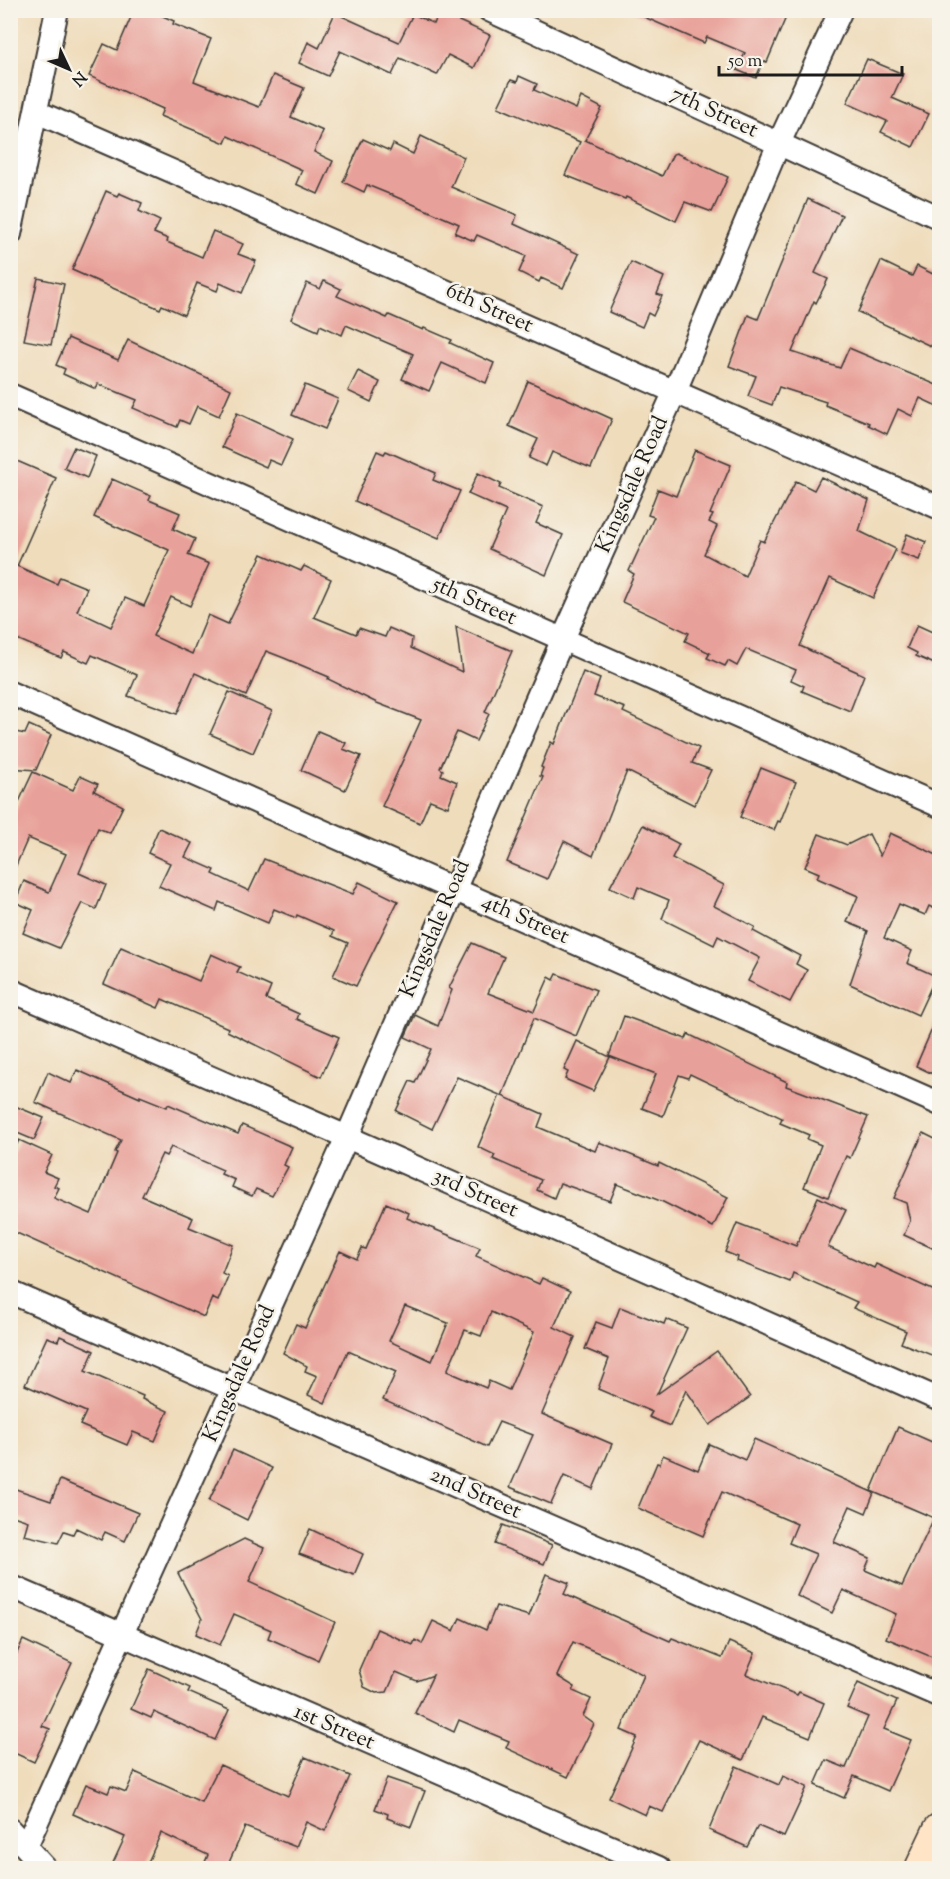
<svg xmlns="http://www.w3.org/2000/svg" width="950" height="1879" viewBox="0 0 950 1879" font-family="'Sorts Mill Goudy',serif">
<rect width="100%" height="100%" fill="#f7f3e8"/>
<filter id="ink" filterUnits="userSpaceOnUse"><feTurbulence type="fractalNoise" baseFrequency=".0167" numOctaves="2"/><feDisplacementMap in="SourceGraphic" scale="12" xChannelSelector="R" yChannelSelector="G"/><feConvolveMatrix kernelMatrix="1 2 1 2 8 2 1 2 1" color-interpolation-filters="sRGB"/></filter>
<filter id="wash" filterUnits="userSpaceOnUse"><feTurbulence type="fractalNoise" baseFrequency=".008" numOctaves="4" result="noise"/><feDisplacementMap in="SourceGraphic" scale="24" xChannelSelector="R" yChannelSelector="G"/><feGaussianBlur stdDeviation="1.35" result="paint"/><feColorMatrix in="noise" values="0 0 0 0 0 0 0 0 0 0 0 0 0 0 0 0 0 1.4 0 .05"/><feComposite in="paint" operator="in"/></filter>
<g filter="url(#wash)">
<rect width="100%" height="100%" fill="#efdcbb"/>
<g id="blocks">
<g fill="#e8a19a" fill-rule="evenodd">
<polygon points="134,10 149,10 174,21 173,24 211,39 194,81 259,107 273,75 304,88 291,117 323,131 314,152 333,161 318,194 296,184 302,170 228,136 225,143 160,116 163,109 89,76 104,44 117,50"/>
<polygon points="628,10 789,10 767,62 763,61 756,78 737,70 745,53 707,37 704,43"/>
<polygon points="439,12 490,35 474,68 448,55 437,75 400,58 392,75 340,51 328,76 299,63 308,42 319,48 335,13 399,42 413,14 434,24"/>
<polygon points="867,59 903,74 892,98 929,114 913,147 881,132 887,121 847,103"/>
<polygon points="519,76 537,84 534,90 576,109 581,97 602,108 585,140 662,176 673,154 676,153 728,177 712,212 685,202 676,221 626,197 625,199 565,175 580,142 498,107 511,80 517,82"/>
<polygon points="421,136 464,157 451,187 517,215 514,224 579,254 563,288 541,278 539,282 519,272 526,256 477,235 474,241 455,233 459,224 394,196 367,185 364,192 343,182 363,139 390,151 393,144 413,154"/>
<polygon points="106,191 117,196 119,193 142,203 139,211 160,221 154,233 168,239 167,242 202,257 213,231 243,244 238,254 256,261 242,293 220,283 217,291 197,283 184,315 162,305 160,309 72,270"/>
<polygon points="808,199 842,215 815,273 828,279 816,303 814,301 792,352 840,368 849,348 939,386 939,407 920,398 912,416 898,409 887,434 868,425 869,423 825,405 826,402 779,387 772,405 748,396 756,376 729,366 748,315 758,319"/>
<polygon points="881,261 912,276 917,266 939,277 939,350 858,312"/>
<polygon points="631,262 664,277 657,294 662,296 653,316 648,313 642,327 609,312"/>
<polygon points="38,278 64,284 51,345 24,340"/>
<polygon points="324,281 341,289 337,296 387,318 389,315 423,330 424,328 452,340 450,343 494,363 486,383 442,363 429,391 402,379 413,354 346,325 342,335 320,325 318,331 291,319 307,283 320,289"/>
<polygon points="68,338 118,360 128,340 231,389 219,416 197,406 189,424 180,420 177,427 133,408 137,400 98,384 96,389 63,374 65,369 56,365"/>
<polygon points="358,371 380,382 371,402 348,391"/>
<polygon points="528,381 612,419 591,468 552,452 546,466 529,458 538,439 509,426"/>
<polygon points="305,385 338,399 325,429 292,415"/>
<polygon points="237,413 293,439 281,465 269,460 266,467 222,447"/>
<polygon points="74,447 96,456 87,478 64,468"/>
<polygon points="695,450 731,465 710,514 713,515 709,522 717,526 704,554 745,576 760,540 764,542 796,481 814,490 821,477 869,500 859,531 896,549 873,598 830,578 800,646 864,675 850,711 802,691 804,686 791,680 796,670 746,649 737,666 728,661 725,666 707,658 710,653 685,641 689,633 622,602 634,574 629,571 654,517 648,515 658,489 676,496"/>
<polygon points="377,451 384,454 386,451 436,473 433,480 460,491 439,538 355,501"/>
<polygon points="10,458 56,478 17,566 57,584 60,577 87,588 77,611 111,627 125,598 144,606 169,550 94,517 112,479 151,496 149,500 180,513 173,529 195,539 188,555 209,564 190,606 171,597 153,636 192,654 208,615 228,624 262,554 301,571 304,566 331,579 314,617 356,634 359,628 385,637 389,628 412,638 411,648 462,672 456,627 512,651 485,712 489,714 476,741 457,732 440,768 443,770 441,775 457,782 448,807 430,800 420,823 382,806 421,720 377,703 328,679 329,677 284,658 266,651 246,696 195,673 177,714 128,696 137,675 92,655 88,663 64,652 61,658 10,636"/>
<polygon points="478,473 501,484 499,488 543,507 536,523 563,535 546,575 489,549 506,511 468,494"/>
<polygon points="907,534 926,542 919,560 900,553"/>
<polygon points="917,625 939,635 939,666 916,656 917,653 907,648"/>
<polygon points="583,672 600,679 594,696 625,708 623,712 699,748 692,763 711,770 694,805 627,771 593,856 564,841 547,879 507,862 543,777 540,776 543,768 541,767 551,742 554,744"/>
<polygon points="229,692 272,711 253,753 210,734"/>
<polygon points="29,725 51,735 36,770 10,768 10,731 25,734"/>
<polygon points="318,731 346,743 343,749 361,756 345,790 301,770"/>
<polygon points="761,768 796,782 780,822 778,821 774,830 740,817"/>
<polygon points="33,772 73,790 80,776 98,784 94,791 123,806 110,833 98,828 79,873 106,885 96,909 82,903 59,948 23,933 33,910 15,902 24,881 49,892 66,854 28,838 10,879 10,821"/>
<polygon points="643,825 679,844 672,858 724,885 714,906 755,927 753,931 800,956 796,964 807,970 790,1002 748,981 760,958 718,936 714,945 662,919 669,900 638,887 634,898 610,887"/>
<polygon points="159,828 192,843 185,857 215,870 213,874 249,891 264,859 353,894 359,882 398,901 356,986 333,976 348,943 332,936 334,931 297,915 296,918 274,909 268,923 219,902 216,911 159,886 170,863 148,853"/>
<polygon points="890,833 939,856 939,911 929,906 925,915 899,904 884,938 912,951 907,963 936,976 918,1015 850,984 868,931 847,922 858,896 817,878 819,873 805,867 819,834 847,845 869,834 880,856"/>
<polygon points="472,943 504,957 488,993 534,1011 549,977 554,980 557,974 596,990 576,1036 534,1018 502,1096 457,1077 432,1129 396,1111 410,1081 415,1083 431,1049 405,1037 415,1015 438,1026 452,990 449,988"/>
<polygon points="121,947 199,981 211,954 240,967 237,972 271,987 266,999 299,1014 297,1019 339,1037 321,1077 227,1031 228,1028 162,999 158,1008 104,984"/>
<polygon points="939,1013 939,1077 916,1066"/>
<polygon points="624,1016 686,1039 688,1034 787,1082 786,1086 868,1117 850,1158 846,1156 828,1197 804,1187 821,1145 807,1139 809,1135 780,1123 782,1118 690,1074 688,1078 679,1075 663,1116 642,1108 656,1074 609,1056"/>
<polygon points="577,1041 610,1057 593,1091 565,1079 568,1072 564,1070"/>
<polygon points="77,1070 140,1098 140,1096 167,1107 168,1104 238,1134 242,1125 292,1147 284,1165 288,1167 272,1196 256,1189 252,1196 232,1187 235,1180 221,1174 223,1170 171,1147 166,1156 162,1154 142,1196 193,1218 189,1227 233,1245 222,1273 228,1276 218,1301 212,1298 204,1317 10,1230 10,1159 19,1140 52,1155 44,1172 58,1178 54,1186 59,1188 54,1198 91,1214 117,1153 115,1152 121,1140 35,1102 48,1072 71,1083"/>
<polygon points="500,1095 543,1114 538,1127 595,1151 599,1142 658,1166 659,1163 728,1197 713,1227 663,1202 617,1184 610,1201 560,1183 554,1198 537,1190 541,1180 493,1159 495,1155 478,1147"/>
<polygon points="10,1104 44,1118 34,1140 10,1130"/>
<polygon points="923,1133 939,1141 939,1251 904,1235 910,1221 906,1203 894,1198"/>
<polygon points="818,1197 846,1210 828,1247 874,1268 876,1264 939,1293 939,1358 901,1343 906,1331 853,1308 857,1302 793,1273 790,1282 737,1261 738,1257 725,1252 737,1223 796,1246"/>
<path d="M386 1203 409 1213 407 1218 480 1248 476 1256 539 1284 542 1278 570 1291 554 1327 575 1337 542 1414 612 1444 593 1489 564 1476 551 1504 510 1487 533 1435 499 1422 487 1447 383 1400 396 1372 348 1351 325 1403 308 1395 317 1376 305 1371 307 1366 283 1353 296 1324 305 1328 340 1251 357 1259 362 1248 366 1249ZM405 1306 448 1323 432 1361 389 1341ZM491 1312 534 1332 509 1390 489 1381 486 1388 447 1371 465 1330 481 1336Z"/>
<polygon points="620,1307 664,1324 666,1319 687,1328 657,1394 717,1351 750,1397 710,1425 686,1390 670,1426 649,1417 652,1412 598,1389 609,1359 585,1349 596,1322 612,1328"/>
<polygon points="60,1336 94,1351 85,1371 143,1396 142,1399 168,1411 155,1441 133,1432 127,1445 80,1425 86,1412 25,1385 47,1337 58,1341"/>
<polygon points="898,1427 939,1445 939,1660 886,1638 896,1614 843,1590 832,1613 797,1596 816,1554 789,1543 797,1524 722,1492 703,1536 638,1508 657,1463 660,1464 663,1455 698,1470 709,1444 745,1460 754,1439 874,1493 866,1513 850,1506 834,1542 870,1558 865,1570 902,1586 934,1518 871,1491"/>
<polygon points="233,1450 272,1468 247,1520 209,1501"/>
<polygon points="60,1480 138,1513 125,1541 105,1532 101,1540 76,1528 73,1534 64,1531 58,1543 24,1535 28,1521 10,1515 10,1487 51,1501"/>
<polygon points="503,1525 552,1545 544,1564 495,1544"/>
<polygon points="310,1529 363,1554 354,1575 299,1554"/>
<polygon points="244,1539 264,1548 249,1582 335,1622 318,1660 268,1638 271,1630 234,1614 220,1645 196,1634 202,1619 178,1573"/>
<polygon points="546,1574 569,1583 564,1594 670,1641 672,1638 722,1658 729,1642 755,1653 746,1674 797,1695 799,1692 824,1703 810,1737 762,1717 743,1760 699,1740 663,1812 649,1806 645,1815 609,1798 637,1737 621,1730 644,1675 615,1660 573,1642 557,1676 575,1687 573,1691 591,1699 583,1716 594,1724 568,1777 506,1748 509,1741 459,1720 454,1732 415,1713 433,1675 417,1681 396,1672 387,1692 376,1693 364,1687 359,1670 377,1629 413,1645 415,1640 422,1644 433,1621 454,1631 460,1618 486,1630 496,1606 529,1616"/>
<polygon points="23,1640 72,1663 42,1726 50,1729 34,1762 10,1751 10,1668"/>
<polygon points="149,1669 190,1688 188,1692 229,1710 215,1740 154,1712 151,1718 131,1709"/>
<polygon points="858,1683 897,1701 884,1729 911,1740 888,1791 854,1776 844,1798 815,1785 826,1760 846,1768 868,1717 847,1708"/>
<polygon points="305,1757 350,1776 325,1831 306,1822 296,1847 245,1827 226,1869 202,1869 208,1855 161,1833 145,1869 125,1869 113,1863 125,1837 73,1814 86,1784 108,1793 111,1786 126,1792 135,1772 201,1802 220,1765 288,1796"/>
<polygon points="736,1766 779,1785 783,1776 807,1787 784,1837 758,1826 747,1847 709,1830"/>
<polygon points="387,1778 425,1791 411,1827 387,1818 388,1814 375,1809"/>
</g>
</g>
</g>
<g filter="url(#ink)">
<use href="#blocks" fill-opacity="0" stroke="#3c3934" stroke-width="1.5"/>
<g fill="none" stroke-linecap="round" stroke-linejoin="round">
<g stroke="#3c3934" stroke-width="26">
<g id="street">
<polyline points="489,10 940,218"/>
<polyline points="37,112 940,508"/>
<polyline points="10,234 57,10"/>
<polyline points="10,395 940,806"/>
<polyline points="10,693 940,1104"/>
<polyline points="10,990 347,1137 940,1400"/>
<polyline points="10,1292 940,1696"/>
<polyline points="10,1586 659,1868"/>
<polyline points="10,1830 45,1868"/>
<polyline points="26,1846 347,1137 562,641 675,391 779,143 841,10"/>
</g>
</g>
<g stroke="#3c3934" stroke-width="36">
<polyline id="secondary" points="922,1868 940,1830"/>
</g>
<use href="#street" stroke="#fff" stroke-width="22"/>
<use href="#secondary" stroke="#ffe4c6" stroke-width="33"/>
</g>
</g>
<g text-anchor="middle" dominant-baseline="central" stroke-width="5" stroke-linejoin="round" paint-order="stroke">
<g font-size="22" fill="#1c1c1c" stroke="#f7f3e8">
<text transform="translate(714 113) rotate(25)">7th Street</text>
<text transform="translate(489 309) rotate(24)">6th Street</text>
<text transform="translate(633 485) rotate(-66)">Kingsdale Road</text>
<text transform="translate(474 602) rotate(24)">5th Street</text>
<text transform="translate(525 920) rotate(24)">4th Street</text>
<text transform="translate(436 929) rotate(-67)">Kingsdale Road</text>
<text transform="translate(475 1194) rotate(24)">3rd Street</text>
<text transform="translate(240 1374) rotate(-66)">Kingsdale Road</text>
<text transform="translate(475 1494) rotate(24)">2nd Street</text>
<text transform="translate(334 1728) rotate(23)">1st Street</text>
</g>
</g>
<rect width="950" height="1879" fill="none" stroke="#f7f3e8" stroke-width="36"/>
<g transform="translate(69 69) rotate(134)" stroke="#f7f3e8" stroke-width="4.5" paint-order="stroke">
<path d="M0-4.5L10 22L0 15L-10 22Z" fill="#1c1c1c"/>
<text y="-9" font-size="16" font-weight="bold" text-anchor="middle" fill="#1c1c1c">N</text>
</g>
<path d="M719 66v9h183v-9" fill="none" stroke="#1c1c1c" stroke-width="3"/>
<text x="728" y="66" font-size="18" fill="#1c1c1c" stroke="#f7f3e8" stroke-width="4.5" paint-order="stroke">50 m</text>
</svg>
